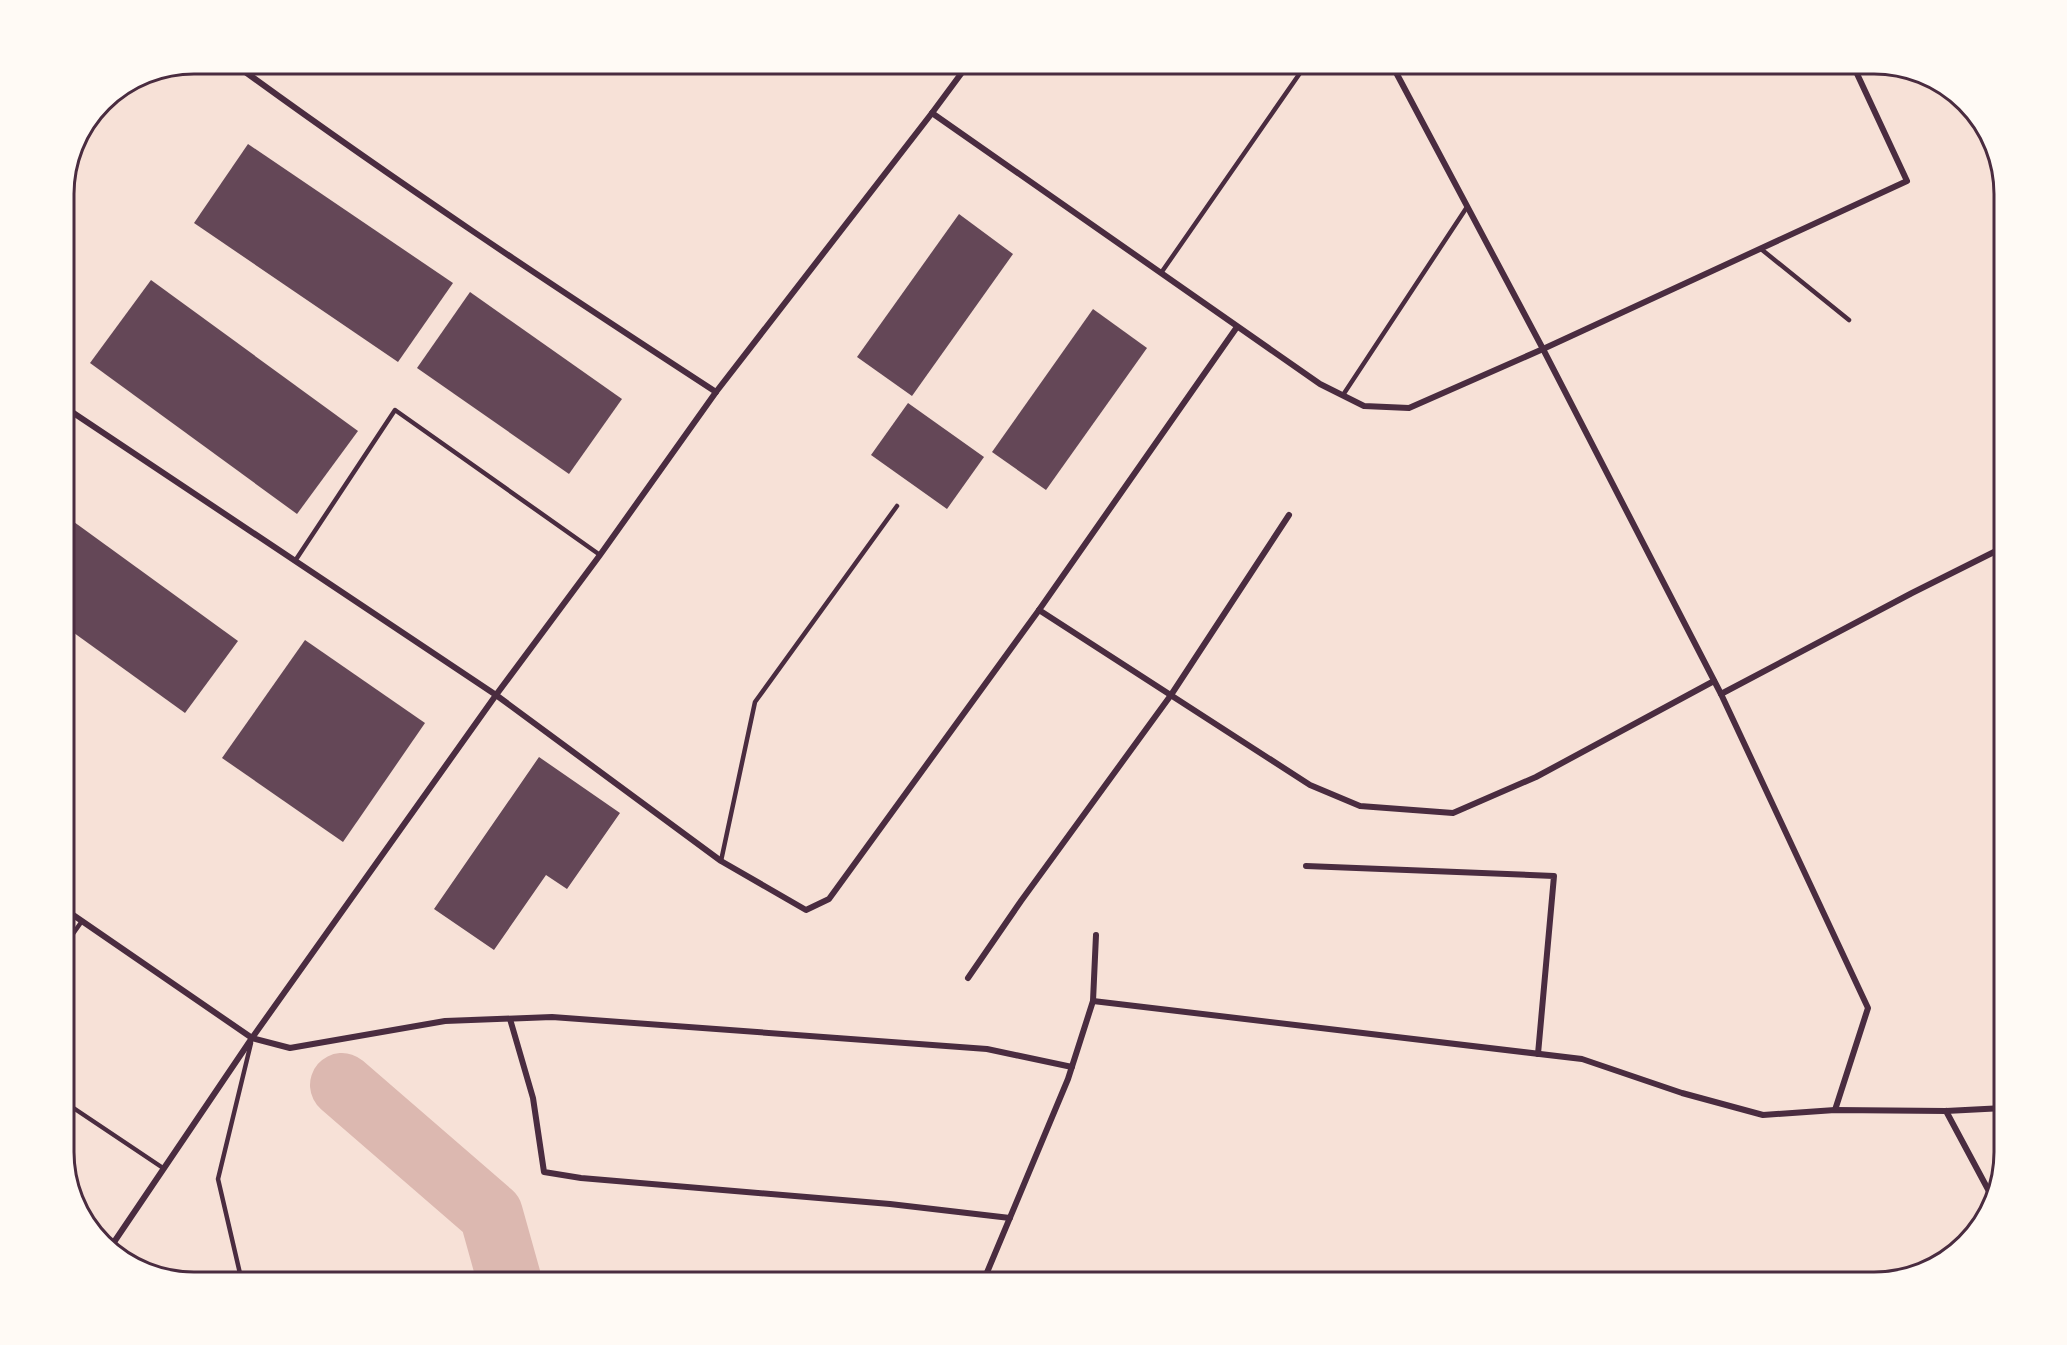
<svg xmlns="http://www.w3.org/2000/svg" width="2067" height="1345" viewBox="0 0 2067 1345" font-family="'Sofia Sans Condensed',sans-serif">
<rect width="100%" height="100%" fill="#f7e1d7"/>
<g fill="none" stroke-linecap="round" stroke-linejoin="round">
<polyline stroke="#dcb8b0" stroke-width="64" points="342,1085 491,1214 510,1282"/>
</g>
<g fill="#644757">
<polygon points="248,144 453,283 398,362 194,223"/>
<polygon points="959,214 1013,254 912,396 857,357"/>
<polygon points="151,280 358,431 297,514 90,363"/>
<polygon points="470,292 622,399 569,474 417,368"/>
<polygon points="1093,309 1147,348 1046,490 992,452"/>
<polygon points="908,403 984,457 947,509 871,455"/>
<polygon points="63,514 238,641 185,713 63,625"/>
<polygon points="305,640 425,723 343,842 222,758"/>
<polygon points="539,757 620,813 567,889 546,875 494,950 434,909"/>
</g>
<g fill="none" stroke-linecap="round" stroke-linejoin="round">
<g stroke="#4a2c40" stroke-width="4.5">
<polyline points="1761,249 1849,320"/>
<polyline points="1161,273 1307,63"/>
<polyline points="1343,395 1467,207"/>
<polyline points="295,561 395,410 600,555"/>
<polyline points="721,861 755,702 897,506"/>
<polyline points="63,948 82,921"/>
<polyline points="63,1101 163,1168"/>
<polyline points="242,1282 218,1179 251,1043"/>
</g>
<g stroke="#4a2c40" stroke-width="6">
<path d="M233 63C390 178 553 286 716 392"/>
<polyline points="1391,63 1543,349 1721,694 1868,1008 1835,1110"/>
<polyline points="932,113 1320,384 1364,406 1409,408 1543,349 1907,181 1852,63"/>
<polyline points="63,406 496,695 721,861 806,910 829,899 1039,610 1237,327"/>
<polyline points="1039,610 1310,785 1360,806 1453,813 1536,777 1714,681"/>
<polyline points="1721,694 1912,593 2004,547"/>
<polyline points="1306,866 1554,876 1538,1054"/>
<polyline points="63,908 252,1038 290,1048 445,1021 552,1017 987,1049 1072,1067"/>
<polyline points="968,978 1021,901 1171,695 1289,515"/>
<polyline points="1093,1001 1582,1059 1682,1093 1763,1115 1835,1110 1946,1111 2004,1108"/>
<polyline points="510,1019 533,1098 544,1172 581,1178 890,1204 1010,1218"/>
<polyline points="1946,1111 1991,1195"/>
<polyline points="110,1248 252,1038 496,695 600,555 716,392 932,113 969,63"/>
<polyline points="983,1282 1068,1079 1093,1001 1096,935"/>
</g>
</g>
<path d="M0 0H2067V1345H0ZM194 74H1874A120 120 0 0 1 1994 194V1152A120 120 0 0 1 1874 1272H194A120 120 0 0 1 74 1152V194A120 120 0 0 1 194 74Z" fill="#fffaf5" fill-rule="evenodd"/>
<path fill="none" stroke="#4a2c40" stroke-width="3" d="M194 74H1874A120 120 0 0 1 1994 194V1152A120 120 0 0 1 1874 1272H194A120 120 0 0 1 74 1152V194A120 120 0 0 1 194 74Z"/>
</svg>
